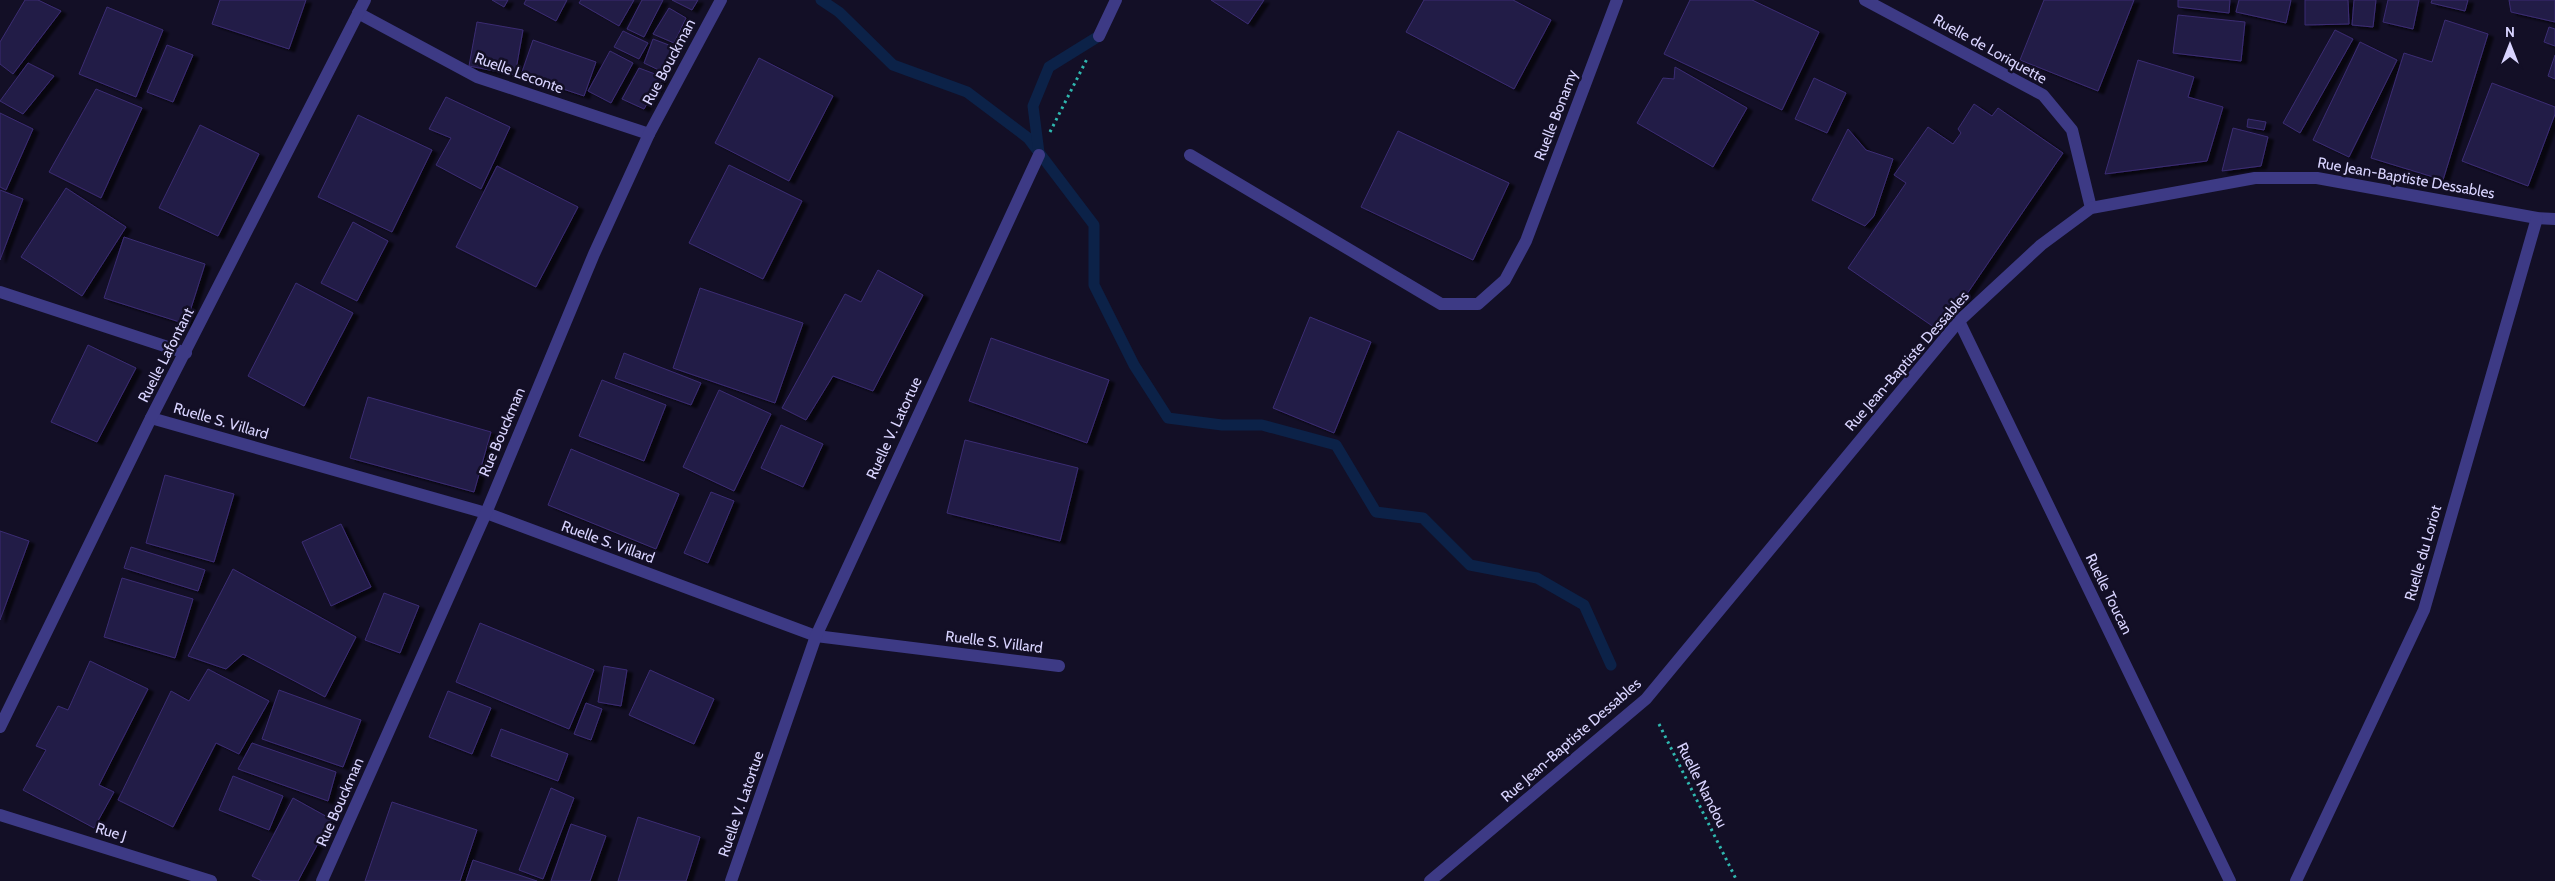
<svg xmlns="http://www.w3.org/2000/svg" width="2555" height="881" viewBox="0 0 2555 881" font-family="Cabin,sans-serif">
<defs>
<filter id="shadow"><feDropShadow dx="5.5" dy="3" stdDeviation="1" flood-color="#0009"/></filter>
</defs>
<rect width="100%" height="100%" fill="#130f26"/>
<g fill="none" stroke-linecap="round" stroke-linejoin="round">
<g stroke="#0c2248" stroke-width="11">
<polyline points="821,0 839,12 893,65 967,92 1028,138 1094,225 1094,285 1134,365 1168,418 1222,425 1262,425 1336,445 1376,512 1423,518 1470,565 1537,578 1584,605 1611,665"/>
<polyline points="1039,153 1033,106 1049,67 1099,36"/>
</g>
</g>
<g fill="#241b47" stroke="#3b2d73" filter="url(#shadow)">
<polygon points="25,0 38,0 61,11 13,74 0,64 0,42"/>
<polygon points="220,0 306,0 289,49 212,24"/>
<polygon points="492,0 508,0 504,7"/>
<polygon points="526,0 567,0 556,21 524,4"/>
<polygon points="581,0 634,0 619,26 579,3"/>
<polygon points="642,0 663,0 644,37 627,29"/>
<polygon points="672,0 698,0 692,10"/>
<polygon points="1211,0 1264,0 1248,24"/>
<polygon points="1424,0 1513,0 1551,20 1514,89 1406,32"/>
<polygon points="1690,0 1752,0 1819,32 1782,110 1664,54"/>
<polygon points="2044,0 2134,0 2098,91 2020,60"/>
<polygon points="2178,0 2230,0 2229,13 2178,7"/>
<polygon points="2239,0 2291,0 2286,23 2236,12"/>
<polygon points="2305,0 2348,0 2349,24 2305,25"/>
<polygon points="2354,0 2376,0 2373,27 2352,25"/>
<polygon points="2388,0 2419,0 2413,29 2383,22"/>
<polygon points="2432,0 2468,0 2465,11 2431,3"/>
<polygon points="2509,0 2555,0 2555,22 2511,12"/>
<polygon points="107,7 163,30 136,97 79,74"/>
<polygon points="669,8 686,18 674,43 653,34"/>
<polygon points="2178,15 2245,22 2241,61 2173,53"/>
<polygon points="2445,20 2488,34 2443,180 2371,158 2404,53 2432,62"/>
<polygon points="477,22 523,30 515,75 469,66"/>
<polygon points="2549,27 2555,29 2555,46 2544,42"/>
<polygon points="2335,30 2353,39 2300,133 2283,123"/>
<polygon points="623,31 648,43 639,59 614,47"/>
<polygon points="653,39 674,47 663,72 644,63"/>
<polygon points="533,40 596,62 584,96 521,75"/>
<polygon points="2360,42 2397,60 2349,157 2313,140"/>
<polygon points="167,45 193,55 173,102 147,92"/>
<polygon points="610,51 633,63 611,103 588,91"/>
<polygon points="2555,55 2555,79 2548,76"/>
<polygon points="759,58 833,96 789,181 715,143"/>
<polygon points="2138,60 2194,77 2188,97 2223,107 2207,161 2105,174"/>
<polygon points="28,63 54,76 23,114 0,101"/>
<polygon points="1675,67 1747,108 1713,167 1637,123 1663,78 1674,79"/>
<polygon points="639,68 663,77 644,109 622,99"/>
<polygon points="1814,78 1846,93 1827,133 1795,119"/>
<polygon points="2492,83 2555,107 2555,114 2528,186 2462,161"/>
<polygon points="96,89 142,108 101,198 49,172"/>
<polygon points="446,97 510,127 481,189 436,165 451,138 429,129"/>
<polygon points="1974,104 1992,116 1998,108 2063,153 1941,332 1848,268 1906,183 1894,175 1928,127 1953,144 1961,133 1958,129"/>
<polygon points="0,113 33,129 6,190 0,187"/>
<polygon points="358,115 432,150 392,232 318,197"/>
<polygon points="2248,119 2266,122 2264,130 2247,127"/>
<polygon points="200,125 259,154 218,236 159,208"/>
<polygon points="2233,128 2268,137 2261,166 2222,171"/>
<polygon points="1848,129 1866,150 1893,159 1874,216 1865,226 1812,200"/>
<polygon points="1398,131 1509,183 1473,260 1361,207"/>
<polygon points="729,165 802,201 763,279 689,243"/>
<polygon points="497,166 578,207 536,287 456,247"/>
<polygon points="66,188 126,227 82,296 21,257"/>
<polygon points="0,190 23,199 0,260"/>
<polygon points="353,222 388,241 357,301 321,283"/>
<polygon points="124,237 205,264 186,324 104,298"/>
<polygon points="878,270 923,295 873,391 833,376 806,420 782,408 845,294 861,302"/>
<polygon points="296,283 353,313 304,406 248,376"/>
<polygon points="700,288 803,323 775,403 673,368"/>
<polygon points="1310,317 1371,342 1334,433 1273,408"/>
<polygon points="991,338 1109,380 1087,443 969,401"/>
<polygon points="88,345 136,368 97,442 51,422"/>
<polygon points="624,353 701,383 691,405 615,378"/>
<polygon points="602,380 666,405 644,461 579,436"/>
<polygon points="719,390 771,414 734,491 683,467"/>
<polygon points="368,397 491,432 474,492 350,458"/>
<polygon points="781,425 823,444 803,487 761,468"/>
<polygon points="965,440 1078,468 1060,541 947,513"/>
<polygon points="571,449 679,494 656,549 548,505"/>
<polygon points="165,475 234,494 214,562 146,543"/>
<polygon points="711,492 734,501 708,563 684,553"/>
<polygon points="341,524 371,587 331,606 302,542"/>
<polygon points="0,531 29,541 0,620"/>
<polygon points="131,547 205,570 198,591 124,568"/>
<polygon points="233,569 356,637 325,697 243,654 226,669 188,656"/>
<polygon points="122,578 193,599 175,658 104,637"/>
<polygon points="384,593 419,606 400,653 365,640"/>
<polygon points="480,623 594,670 569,729 456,682"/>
<polygon points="90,661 148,689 99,785 114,792 94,828 23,790 46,750 36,746 58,706 68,710"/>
<polygon points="604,666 627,670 621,706 598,702"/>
<polygon points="208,669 269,701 239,754 216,743 173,827 118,800 171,691 189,701"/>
<polygon points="650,670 714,699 694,744 629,715"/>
<polygon points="279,690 361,720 343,767 262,739"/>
<polygon points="448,691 491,708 472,754 429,737"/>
<polygon points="586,703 602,709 591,740 574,734"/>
<polygon points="501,729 568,754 558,781 491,756"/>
<polygon points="252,743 336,772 328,801 238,769"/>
<polygon points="233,776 283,796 269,830 219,810"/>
<polygon points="551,788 574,798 543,879 519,870"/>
<polygon points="293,798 331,819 298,881 262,881 252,876"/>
<polygon points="392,802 477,830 460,881 365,881"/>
<polygon points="638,817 700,837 686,881 618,881"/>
<polygon points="571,824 606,836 590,881 551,881"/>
<polygon points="473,860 537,881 466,881"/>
</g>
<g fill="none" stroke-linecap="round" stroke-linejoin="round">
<g stroke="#2fb8b0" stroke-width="3" stroke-dasharray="2.5 4" stroke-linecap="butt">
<polyline points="1050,132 1087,59"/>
<polyline points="1659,724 1737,881"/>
</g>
<g stroke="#3d3a85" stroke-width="12">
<polyline points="1865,0 2043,95 2072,130 2091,208"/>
<polyline points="358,13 477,77 649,134"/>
<polyline points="1099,36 1116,0"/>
<polyline points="1190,155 1441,304 1478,304 1505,280 1526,241 1617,0"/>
<polyline points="0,292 186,353"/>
<polyline points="1959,321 2230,881"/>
<polyline points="151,418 486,513 816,636 1059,666"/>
<polyline points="0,727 151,418 365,0"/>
<polyline points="0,815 211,881"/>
<polyline points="322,881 486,513 594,254 649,134 721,0"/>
<polyline points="731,881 816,636 1039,155"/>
<polyline points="1430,881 1646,699 1959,321 2041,245 2091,208 2255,178 2317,178 2537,218 2555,219"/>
<polyline points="2296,881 2424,610 2537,218"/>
</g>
</g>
<g text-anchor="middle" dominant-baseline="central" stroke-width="5" stroke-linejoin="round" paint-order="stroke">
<g font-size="15" fill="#d9d4ff" stroke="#130f26">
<text transform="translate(1990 49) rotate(29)">Ruelle de Loriquette</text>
<text transform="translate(669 62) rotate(-62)">Rue Bouckman</text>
<text transform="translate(519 73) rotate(20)">Ruelle Leconte</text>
<text transform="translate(1556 115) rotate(-69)">Ruelle Bonamy</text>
<text transform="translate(2406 178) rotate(10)">Rue Jean-Baptiste Dessables</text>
<text transform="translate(166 355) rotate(-63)">Ruelle Lafontant</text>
<text transform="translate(1907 361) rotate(-49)">Rue Jean-Baptiste Dessables</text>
<text transform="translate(221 421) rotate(16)">Ruelle S. Villard</text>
<text transform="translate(894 428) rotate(-65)">Ruelle V. Latortue</text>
<text transform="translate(502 432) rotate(-67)">Rue Bouckman</text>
<text transform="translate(608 542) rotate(20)">Ruelle S. Villard</text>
<text transform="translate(2423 553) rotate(-74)">Ruelle du Loriot</text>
<text transform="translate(2109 594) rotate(64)">Ruelle Toucan</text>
<text transform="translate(994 642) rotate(7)">Ruelle S. Villard</text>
<text transform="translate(1571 740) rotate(-41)">Rue Jean-Baptiste Dessables</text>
<text transform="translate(1702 785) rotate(63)">Ruelle Nandou</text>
<text transform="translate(340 802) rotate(-66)">Rue Bouckman</text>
<text transform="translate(741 804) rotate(-71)">Ruelle V. Latortue</text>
<text transform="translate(111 832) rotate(17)">Rue J</text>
</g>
</g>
<g transform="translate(2510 45)" stroke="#130f26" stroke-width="4" paint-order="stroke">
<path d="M0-4L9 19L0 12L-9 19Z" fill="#d9d4ff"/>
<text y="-8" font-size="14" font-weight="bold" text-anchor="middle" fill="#d9d4ff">N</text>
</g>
</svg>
